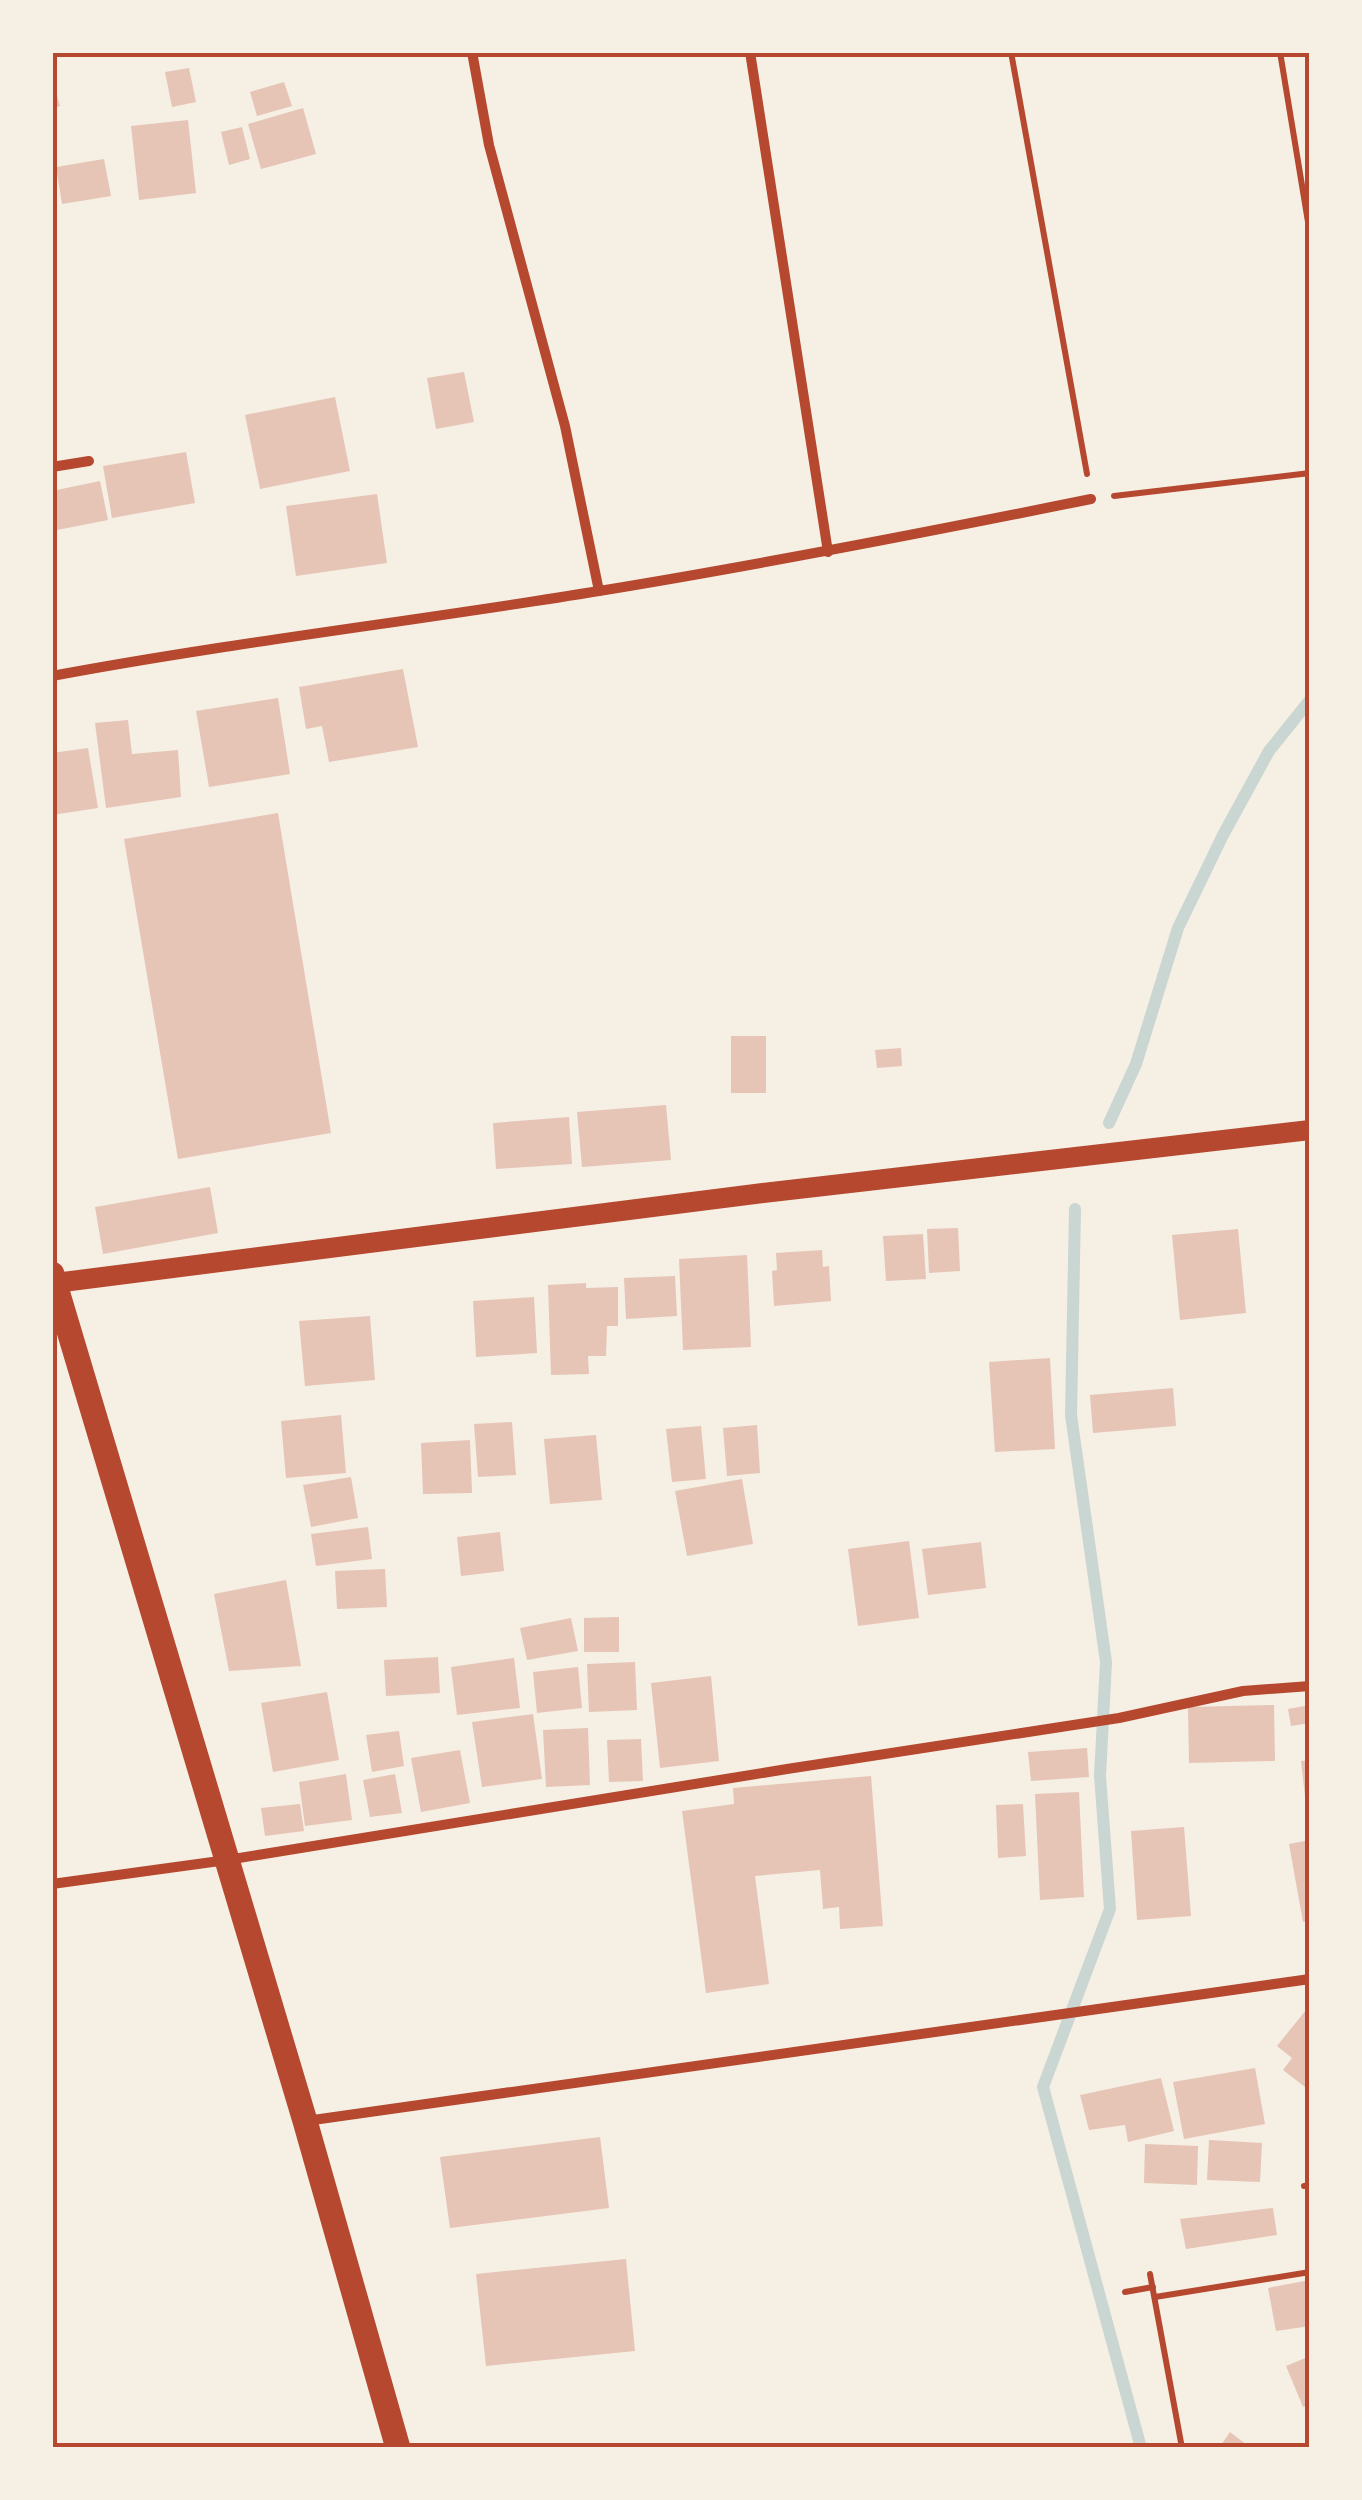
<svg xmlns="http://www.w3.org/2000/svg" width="1362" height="2500" viewBox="0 0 1362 2500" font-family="Poppins,sans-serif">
<rect width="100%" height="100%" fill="#f6efe4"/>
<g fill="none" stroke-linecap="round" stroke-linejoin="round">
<g stroke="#c9d6d2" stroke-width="12">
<polyline points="1109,1123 1136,1064 1178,928 1223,835 1269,751 1310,700"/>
<polyline points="1075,1209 1071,1415 1106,1662 1100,1776 1110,1909 1043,2087 1141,2448"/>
</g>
</g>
<g fill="#e6c5b7">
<polygon points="189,68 196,102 172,107 165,72"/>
<polygon points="52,79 60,106 52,108"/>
<polygon points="284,82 292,106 257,116 250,92"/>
<polygon points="303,108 316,154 261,169 248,124"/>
<polygon points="188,120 196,193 139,200 131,126"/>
<polygon points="242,127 250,159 229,165 221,132"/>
<polygon points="104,159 111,196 62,204 56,167"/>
<polygon points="464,372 474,422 436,429 427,378"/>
<polygon points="335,397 350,471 260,489 245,415"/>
<polygon points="186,452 195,503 112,518 103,466"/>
<polygon points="100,481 108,520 52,531 52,491"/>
<polygon points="377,494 387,563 296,576 286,506"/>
<polygon points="403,669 418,747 329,762 322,726 306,729 299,687"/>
<polygon points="278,698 290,774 209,787 196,711"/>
<polygon points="128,720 132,754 178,750 181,797 106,808 95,723"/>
<polygon points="88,748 98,808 52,815 52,753"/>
<polygon points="278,813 331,1133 178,1159 124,839"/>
<rect x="731" y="1036" width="35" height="57"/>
<polygon points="901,1048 902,1066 877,1068 875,1050"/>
<polygon points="666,1105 671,1160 582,1167 577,1112"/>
<polygon points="569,1117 572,1164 496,1169 493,1123"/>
<polygon points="210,1187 218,1233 103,1254 95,1207"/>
<polygon points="958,1228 960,1271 929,1273 927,1229"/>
<polygon points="1238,1229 1246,1313 1180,1320 1172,1235"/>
<polygon points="923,1234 926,1279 886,1281 883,1236"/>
<polygon points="822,1250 823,1267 829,1266 831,1301 774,1306 772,1271 777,1270 776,1253"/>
<polygon points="747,1255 751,1347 683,1350 679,1259"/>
<polygon points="675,1276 677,1316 626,1319 624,1278"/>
<polygon points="586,1283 586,1288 618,1287 618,1326 607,1326 606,1356 588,1356 589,1374 551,1375 548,1285"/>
<polygon points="534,1297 537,1353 476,1357 473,1301"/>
<polygon points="370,1316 375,1380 305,1386 299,1321"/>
<polygon points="1050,1358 1055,1449 995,1452 989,1362"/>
<polygon points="1173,1388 1176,1426 1093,1433 1090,1395"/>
<polygon points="341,1415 346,1473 286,1478 281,1421"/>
<polygon points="512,1422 516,1475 478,1477 474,1424"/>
<polygon points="757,1425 760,1473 727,1476 723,1428"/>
<polygon points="701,1426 706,1479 672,1482 666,1429"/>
<polygon points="596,1435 602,1500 550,1504 544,1439"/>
<polygon points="470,1440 472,1493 423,1494 421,1443"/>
<polygon points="351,1477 358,1518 311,1527 303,1485"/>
<polygon points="742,1479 753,1544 687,1556 675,1491"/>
<polygon points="368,1527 372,1559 316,1566 311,1534"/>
<polygon points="500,1532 504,1571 461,1576 457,1537"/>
<polygon points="909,1541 919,1618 858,1626 848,1549"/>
<polygon points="981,1542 986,1588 928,1595 922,1549"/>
<polygon points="385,1569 387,1607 337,1609 335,1571"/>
<polygon points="286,1580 301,1666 229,1671 214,1594"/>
<polygon points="619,1617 619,1652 584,1652 584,1618"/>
<polygon points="571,1618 578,1651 527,1660 520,1628"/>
<polygon points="438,1657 440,1693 386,1696 384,1660"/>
<polygon points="514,1658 520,1708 457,1715 451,1667"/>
<polygon points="635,1662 637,1710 589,1712 587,1664"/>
<polygon points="578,1667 582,1708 537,1713 533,1672"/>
<polygon points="711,1676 719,1761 660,1768 651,1683"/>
<polygon points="327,1692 339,1760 273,1772 261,1703"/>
<polygon points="1274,1705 1275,1761 1189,1763 1188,1707"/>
<polygon points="1310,1705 1310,1723 1291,1726 1288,1709"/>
<polygon points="533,1714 542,1779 482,1787 472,1722"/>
<polygon points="588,1728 590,1785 546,1787 543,1730"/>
<polygon points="399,1731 404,1766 372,1772 366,1735"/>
<polygon points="641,1739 643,1781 609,1782 607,1740"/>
<polygon points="1087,1748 1089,1777 1031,1781 1028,1752"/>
<polygon points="460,1750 470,1803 421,1812 411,1758"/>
<polygon points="1310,1760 1310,1814 1307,1814 1301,1761"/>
<polygon points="346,1774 352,1820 305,1826 299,1782"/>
<polygon points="395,1774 402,1813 370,1817 363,1780"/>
<polygon points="871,1776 883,1926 840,1929 839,1907 823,1909 820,1870 755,1876 769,1984 706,1993 682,1811 734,1804 733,1788"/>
<polygon points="1079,1792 1084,1897 1040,1900 1035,1794"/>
<polygon points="300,1804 304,1831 265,1836 261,1808"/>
<polygon points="1023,1804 1026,1856 998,1858 996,1805"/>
<polygon points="1184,1827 1191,1916 1137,1920 1131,1831"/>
<polygon points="1310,1840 1310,1921 1303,1922 1289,1844"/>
<polygon points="1310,2005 1310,2082 1305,2087 1283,2070 1292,2058 1277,2046"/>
<polygon points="1255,2068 1265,2124 1184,2139 1173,2082"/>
<polygon points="1161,2078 1174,2131 1128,2142 1125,2125 1089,2130 1080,2095"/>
<polygon points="600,2137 609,2208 450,2228 440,2157"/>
<polygon points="1209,2140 1262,2143 1260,2182 1207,2180"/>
<polygon points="1145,2144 1198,2146 1197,2185 1144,2183"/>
<polygon points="1273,2208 1277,2235 1186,2249 1180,2219"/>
<polygon points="626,2259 635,2351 486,2366 476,2274"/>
<polygon points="1310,2280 1310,2326 1276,2331 1268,2288"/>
<polygon points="1310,2356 1310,2405 1303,2407 1286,2366"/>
<polygon points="1230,2432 1251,2448 1219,2448"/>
</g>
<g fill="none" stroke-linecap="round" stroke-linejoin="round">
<g stroke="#b5482f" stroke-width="6">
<polyline points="1011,52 1087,474"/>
<polyline points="1280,52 1310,234"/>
<polyline points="1114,496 1310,473"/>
<polyline points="1304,2186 1310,2185"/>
<polyline points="1150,2274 1182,2448"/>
<polyline points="1125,2292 1153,2287"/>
<polyline points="1155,2297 1310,2272"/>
</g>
<g stroke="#b5482f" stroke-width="10">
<polyline points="472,52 489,145 565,426 599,591"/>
<polyline points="750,52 828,552"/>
<polyline points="52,467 89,461"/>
<path d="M52 676C234 642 417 621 599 591 764 564 928 532 1091 499"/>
<polyline points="52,1884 227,1860 787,1769 1119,1718 1243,1691 1310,1686"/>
<polyline points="306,2121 1310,1979"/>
</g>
<polyline stroke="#b5482f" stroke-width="20" points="55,1283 763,1193 1310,1130"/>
<polyline stroke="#b5482f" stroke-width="25" points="52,1274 305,2121 398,2448"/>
</g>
<rect width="1362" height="2500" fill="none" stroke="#f6efe4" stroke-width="110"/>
<rect x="55" y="55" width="1252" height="2390" fill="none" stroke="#b5482f" stroke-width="4"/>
</svg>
